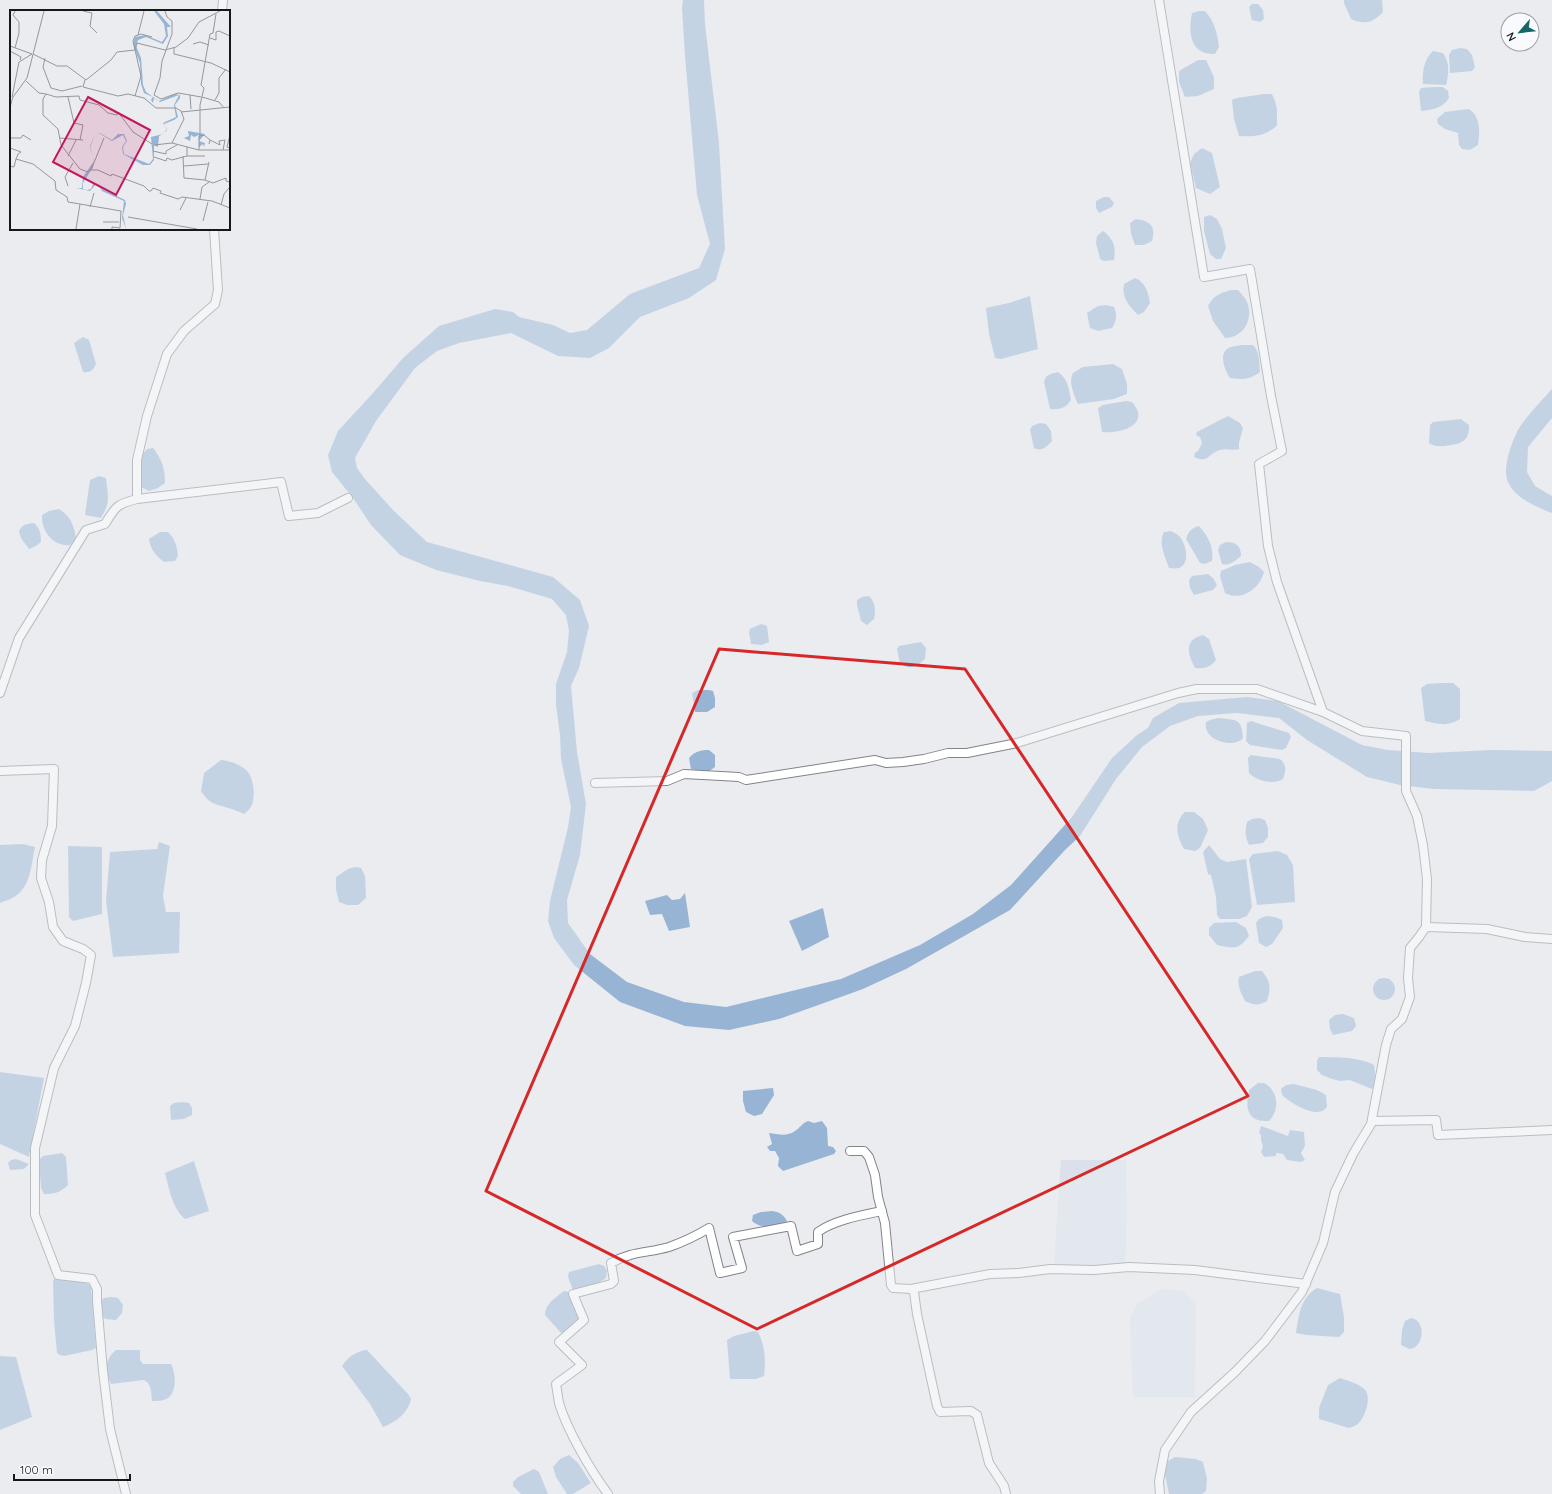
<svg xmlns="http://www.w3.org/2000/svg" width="1552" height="1494" viewBox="0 0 1552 1494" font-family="Quicksand,sans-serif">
<rect width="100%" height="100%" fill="#eaecf0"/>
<g fill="#dbe0eb">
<polygon points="1061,1160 1126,1160 1127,1214 1125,1265 1088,1268 1054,1265"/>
<polygon points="1162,1289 1183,1291 1196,1303 1195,1397 1133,1397 1130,1318 1138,1303"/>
</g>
<g fill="#97b4d5">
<polygon points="683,0 704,0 705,24 719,143 725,249 716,280 689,298 640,317 609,348 590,358 558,356 511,333 459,343 437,351 415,368 376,421 355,458 357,468 365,479 393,510 427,542 553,577 580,600 589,626 579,668 571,686 577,752 586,804 580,855 567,900 568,923 590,954 627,982 684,1002 726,1007 841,979 920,945 973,914 1011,885 1072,817 1112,758 1137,735 1148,728 1153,718 1179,703 1247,697 1278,701 1362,745 1388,750 1429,753 1492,750 1552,751 1552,781 1534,791 1434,789 1400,785 1367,777 1307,740 1279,718 1237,713 1198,716 1170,726 1142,747 1116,779 1080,836 1065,850 1010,910 906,969 863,989 810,1008 779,1019 729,1030 685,1026 620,1002 574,965 554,938 548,921 550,901 568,827 571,807 561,759 560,735 556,705 556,684 567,652 569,631 566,615 552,599 508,586 480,581 436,570 400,555 371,525 353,498 332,472 328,455 338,431 373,393 403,358 439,326 495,309 513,312 519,317 553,325 570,333 587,330 630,294 699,268 710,244 697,195 685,56 682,8"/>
<path d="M1344 0H1382L1383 12C1373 23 1364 25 1351 19L1344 3Z"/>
<polygon points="1252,4 1258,4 1263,10 1264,19 1260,22 1252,20 1249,7"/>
<path d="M1199 11H1205C1215 22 1217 33 1219 47L1215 54C1190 55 1188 33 1192 13Z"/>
<polygon points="1460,48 1467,49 1472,55 1475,67 1472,71 1450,73 1449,55 1452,50"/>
<path d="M1433 51 1443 53C1450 62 1449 75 1446 85L1423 84C1422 72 1424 59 1433 51Z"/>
<polygon points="1198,60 1206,60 1214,77 1214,89 1198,96 1185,97 1179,82 1179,71"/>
<path d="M1434 87H1443L1448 91 1449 98C1443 108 1432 110 1421 111L1419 92 1421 88Z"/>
<path d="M1264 94H1272L1275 101 1277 109V125C1267 136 1253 137 1239 136L1234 119 1232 100 1237 98Z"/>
<path d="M1469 109C1481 117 1480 132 1478 145L1470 150 1462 149 1459 145 1458 133 1445 129 1438 124 1437 119 1445 112Z"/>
<polygon points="1202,148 1212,153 1220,187 1210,194 1196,188 1190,163 1194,154"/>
<polygon points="1104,197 1109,197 1114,203 1112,207 1099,213 1096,208 1096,201"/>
<polygon points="1210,215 1217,219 1222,229 1226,248 1221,259 1216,259 1210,254 1204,231 1204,217"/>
<path d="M1136 219C1151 221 1156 227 1152 241L1144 245H1135L1131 234 1130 223Z"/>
<path d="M1103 231C1114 239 1116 247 1114 260L1104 261 1100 259 1096 243 1097 236Z"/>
<path d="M1135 278C1146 283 1148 292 1150 303L1144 312 1138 315C1129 306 1121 297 1124 284Z"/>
<path d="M1231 290H1238C1241 293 1244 297 1246 300 1255 317 1244 338 1225 338L1213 321 1208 306C1213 296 1220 293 1231 290Z"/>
<polygon points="1030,296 1038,349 1001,359 995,358 989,334 986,308 1009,303"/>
<path d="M1106 305 1114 307C1117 314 1117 321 1112 328L1098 331 1090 328 1087 313 1098 306Z"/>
<path d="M83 337 89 340 96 364C93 370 91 373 83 372L74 343Z"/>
<path d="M1241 345H1253C1260 352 1259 362 1260 372 1250 380 1241 380 1230 378 1226 372 1219 357 1226 350 1229 346 1237 346 1241 345Z"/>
<path d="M1113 364 1122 369 1127 384V394L1114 399 1078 404C1074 395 1068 382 1073 373L1083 367Z"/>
<path d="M1058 372C1068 379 1069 389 1071 400 1066 408 1060 410 1050 409L1044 382C1046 374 1051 374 1058 372Z"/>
<path d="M1552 389V418L1528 447 1527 472 1535 486 1552 496V513C1536 507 1515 498 1508 482 1502 469 1511 444 1517 432 1522 421 1543 399 1552 389Z"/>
<path d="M1126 401 1132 402C1152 425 1120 434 1102 432L1098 408 1103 405Z"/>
<path d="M1228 416 1240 423 1243 428 1239 443V449C1233 451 1226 448 1220 450 1208 453 1209 464 1194 457L1195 453 1198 451 1202 443 1200 437 1196 435 1197 432Z"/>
<path d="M1461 419 1469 425C1470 442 1460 444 1445 446 1440 446 1434 447 1429 443L1430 425 1433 422Z"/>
<path d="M1040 423 1046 424 1051 431 1052 441C1046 447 1042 452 1034 448L1030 430 1032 426Z"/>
<path d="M153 448C162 459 165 469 165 483L158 488 149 491 141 487 140 481 142 455 147 449Z"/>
<path d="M99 476 106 478C108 497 111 501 101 518L85 515 90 480Z"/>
<path d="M59 509C71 517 74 525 76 539L70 545C54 547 41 532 42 515L49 511Z"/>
<path d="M34 523C40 528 41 534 41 542L36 546 29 549 21 538 19 531C22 524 27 524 34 523Z"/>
<path d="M1199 526C1208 536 1214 547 1212 561L1205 564 1200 563 1186 539C1188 531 1192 528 1199 526Z"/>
<path d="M1171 531C1173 532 1177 534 1179 536 1186 543 1191 564 1179 568 1176 569 1172 568 1169 568 1165 556 1158 543 1164 532Z"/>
<path d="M160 532H168C175 539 177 546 178 556L175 561 164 562C155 555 151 550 149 539Z"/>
<path d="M1226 542C1236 542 1241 546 1241 556 1235 561 1230 566 1222 564L1218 550 1220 545Z"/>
<path d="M1250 562 1259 567 1264 572C1260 588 1242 602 1225 593L1220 576 1221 571 1235 565Z"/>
<polygon points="1208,574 1213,578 1217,585 1213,590 1194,595 1190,588 1189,580 1192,576"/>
<path d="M869 596C875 602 876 610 874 619L867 625 861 621 857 605V600L862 597Z"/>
<polygon points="761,624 767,626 769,642 762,645 751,644 749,632 750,629"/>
<path d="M1203 635 1209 639 1216 660C1211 667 1204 669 1195 668 1188 654 1183 640 1203 635Z"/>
<path d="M921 642 926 648 925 659C915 668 911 669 900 664L897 649 899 646Z"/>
<path d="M1442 683H1453L1460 689V719C1447 727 1439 724 1425 721L1421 688 1427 684Z"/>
<polygon points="698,690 709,690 713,691 715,698 715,707 707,712 695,712 692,693"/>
<path d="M1218 718C1236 720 1242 718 1243 738 1235 749 1202 741 1206 722L1210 720Z"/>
<polygon points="1251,721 1289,733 1291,737 1286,748 1282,750 1250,745 1246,741 1247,723"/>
<path d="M709 750 715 755V767L708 772 691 769 689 758C695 751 701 750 709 750Z"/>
<path d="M1251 755 1280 759C1287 765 1286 771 1283 779 1273 785 1257 781 1249 773L1248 758Z"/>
<path d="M221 760C230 761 237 763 245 769 253 775 255 791 253 801 252 807 248 811 244 814 239 812 233 809 228 808 214 803 210 805 201 791L204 773Z"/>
<path d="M1185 812H1194L1203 819 1208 830 1200 848 1195 851 1184 849C1177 837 1173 823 1185 812Z"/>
<path d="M1259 818 1265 820 1268 828V837L1263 843 1249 845C1245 837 1245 831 1247 822L1252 819Z"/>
<polygon points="159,842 170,846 163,896 166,912 180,912 179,953 113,957 106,901 110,852 157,849"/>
<path d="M23 844 35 847C32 860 31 880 22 890 17 897 8 900 0 903V845Z"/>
<polygon points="1209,845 1220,859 1227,862 1246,859 1252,907 1247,916 1239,919 1220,919 1217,915 1216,897 1211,875 1208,874 1203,852"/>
<polygon points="68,846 102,847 102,914 73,921 69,917"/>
<polygon points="1278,851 1287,855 1293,865 1295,902 1257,905 1249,859 1253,854"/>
<polygon points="355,867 361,868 365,876 366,898 358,905 347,905 339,902 336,889 336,877 348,869"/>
<polygon points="685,893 690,927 669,931 662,914 650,915 645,901 667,895 672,900 680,899"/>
<polygon points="823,908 829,937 802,951 789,921"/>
<polygon points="1266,916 1275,917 1282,920 1283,928 1272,944 1266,947 1259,943 1256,923 1259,919"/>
<path d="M1236 922 1246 928 1249 936C1238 951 1233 948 1217 945L1209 935V928L1214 923Z"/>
<path d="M1255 971H1262C1271 982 1271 988 1267 1001 1259 1006 1253 1005 1245 1001 1241 993 1237 986 1239 977Z"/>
<circle cx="1384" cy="989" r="11"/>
<polygon points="1343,1014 1354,1018 1356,1026 1352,1031 1333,1035 1330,1029 1329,1020 1335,1015"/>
<path d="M1319 1057C1336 1057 1360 1057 1374 1065 1375 1074 1376 1082 1372 1089L1350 1080 1340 1081 1332 1079 1322 1075 1317 1070V1061Z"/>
<polygon points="0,1072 44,1078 29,1157 0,1144"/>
<path d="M1258 1083H1264C1267 1085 1271 1087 1272 1090 1279 1100 1277 1113 1269 1121 1247 1122 1245 1108 1249 1090Z"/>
<path d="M1294 1084 1317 1090 1326 1095 1327 1107C1326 1108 1323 1111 1322 1111 1312 1116 1289 1102 1282 1095L1281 1089 1286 1085Z"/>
<polygon points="773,1088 774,1095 762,1114 754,1116 746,1112 743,1101 743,1091"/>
<polygon points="182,1102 189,1103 192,1108 192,1115 184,1119 171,1120 170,1106 174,1103"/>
<path d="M808 1121 814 1123 822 1121 827 1128 828 1146 833 1147 836 1151 834 1154 783 1171 778 1166 779 1158 775 1151H770L767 1147 772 1144 769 1133C778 1134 787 1137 795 1131 800 1128 802 1123 808 1121Z"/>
<polygon points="1261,1126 1288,1136 1290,1130 1304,1132 1305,1146 1301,1153 1305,1160 1301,1162 1287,1160 1283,1154 1276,1153 1276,1156 1264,1157 1261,1152 1263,1147 1261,1140 1261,1135 1259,1133"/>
<path d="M62 1153 66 1157 68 1185C61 1192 55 1194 44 1194L41 1188 39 1160 43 1156Z"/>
<polygon points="16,1159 29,1164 24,1169 10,1170 8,1163 11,1160"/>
<path d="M194 1161 209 1211 185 1219C172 1208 169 1188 165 1173Z"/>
<path d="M772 1211C779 1212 783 1214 787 1221 778 1228 760 1229 752 1221L753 1215 761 1212Z"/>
<path d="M599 1264 604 1266 607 1271 606 1278C596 1285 586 1290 573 1290L568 1277 569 1272Z"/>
<polygon points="63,1276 81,1280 91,1286 96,1348 92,1350 64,1356 60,1355 57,1353 54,1321 53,1281 55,1278"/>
<path d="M1317 1288 1340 1294 1344 1317V1332L1339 1337 1306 1335 1296 1333C1299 1315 1300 1298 1317 1288Z"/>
<path d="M564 1291 569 1292 573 1298 581 1319 570 1329 561 1333 545 1315C545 1304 555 1298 564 1291Z"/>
<polygon points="111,1297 118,1298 123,1305 122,1313 116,1320 106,1319 101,1316 100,1302 104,1298"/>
<path d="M1411 1318C1424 1320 1425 1340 1415 1347 1414 1348 1411 1349 1409 1349L1401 1345 1402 1330 1405 1321Z"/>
<path d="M754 1331 758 1332C765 1346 766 1360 764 1376L756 1379H730L727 1340 734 1336Z"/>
<path d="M116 1350H140V1360L143 1364H171C176 1373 177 1392 168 1398 163 1401 158 1401 152 1401 151 1393 152 1384 144 1380L111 1384C105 1371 104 1360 116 1350Z"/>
<path d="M367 1350 408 1394 411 1399C408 1413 396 1422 383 1427L370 1404 342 1366C348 1357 356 1351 367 1350Z"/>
<polygon points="0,1356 16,1357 32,1417 0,1430"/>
<path d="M1340 1378C1348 1381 1361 1384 1366 1391 1371 1400 1365 1417 1358 1424 1355 1426 1352 1427 1349 1428L1319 1419V1408L1328 1385Z"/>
<polygon points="569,1455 578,1463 591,1483 573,1494 567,1494 556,1477 553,1467 560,1459"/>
<polygon points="1175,1457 1196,1459 1203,1462 1207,1479 1206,1491 1202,1494 1169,1494 1164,1470 1166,1462"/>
<polygon points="534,1469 539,1472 548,1494 521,1494 513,1486 513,1482 518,1477"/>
</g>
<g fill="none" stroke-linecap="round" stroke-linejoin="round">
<g stroke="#828488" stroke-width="10">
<g id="minor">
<polyline points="1159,0 1204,277 1250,269 1271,396 1282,451 1259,464 1268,546 1277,582 1323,712 1362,731 1406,736 1406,791 1417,816 1423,845 1427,879 1426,927 1419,937 1410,948 1408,978 1410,997 1402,1019 1391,1029 1386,1045 1371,1124 1353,1154 1335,1192 1323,1243 1302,1292 1265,1341 1235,1372 1191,1412 1165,1450 1159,1481 1160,1494"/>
<polyline points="222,11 223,0"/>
<polyline points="137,499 281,482 289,516 318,513 348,498"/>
<path d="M0 693 19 638 86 530 105 524C116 506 117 504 137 499V460L147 416 167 354 184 331 215 304 218 290 214 229"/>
<polyline points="0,771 54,769 52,826 42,860 41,878 49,902 53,927 63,941 83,949 91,955 86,983 75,1026 54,1068 35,1148 35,1215 58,1275 92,1279 97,1289 97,1301 103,1371 110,1429 126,1494"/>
<polyline points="595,783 667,781 684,774 739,777 746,780 875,760 886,763 903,762 924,759 948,753 967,753 1017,743 1178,693 1197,689 1257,689 1323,712"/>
<polyline points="1426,927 1487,929 1525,937 1552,939"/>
<polyline points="1372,1121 1436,1120 1438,1135 1552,1130"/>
<polyline points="850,1151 864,1151 869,1157 875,1175 878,1197 885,1223 891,1285 893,1288 911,1289 914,1292 917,1314 937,1406 940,1412 971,1411 977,1415 989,1463 1004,1486 1006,1494"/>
<polyline points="911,1289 990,1274 1019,1273 1050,1269 1094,1270 1129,1267 1195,1270 1306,1284"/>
<path d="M608 1494C591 1471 567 1430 559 1403 558 1397 557 1390 556 1384L582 1365 559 1342 584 1320 573 1294 611 1284 614 1281 611 1263C631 1251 649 1253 669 1247 683 1242 696 1236 709 1228L720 1273 742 1268 733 1237 791 1226 797 1251 818 1244V1232C834 1220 863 1215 882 1211"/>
</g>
</g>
<use href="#minor" stroke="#fff" stroke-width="8"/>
</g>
<path d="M0 0H1552V1494H0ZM719 649 965 669 1248 1096 757 1329 486 1191Z" fill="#eaecf0" fill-opacity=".55" fill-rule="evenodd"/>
<path fill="none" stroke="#d62828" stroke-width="3" stroke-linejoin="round" d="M719 649 965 669 1248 1096 757 1329 486 1191Z"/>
<g transform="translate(10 10)">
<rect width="220" height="220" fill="#eaecf0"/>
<path d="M144 1H147L161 17H157L158 26 153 34 136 27 128 30 126 36 131 48 133 75 136 82 149 91 165 84 170 85V88L165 95 168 107 164 110 154 114 157 120 153 124 149 126 148 137 144 135V150L140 155H133L113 144 112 137 116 131 113 125 102 131 89 123 85 124 80 138 84 150 83 157 73 173V179L77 180 81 179 83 174 87 173 92 179 115 190 116 194 113 205 116 219 112 208 114 191 92 181 87 173 80 181 67 178H72L73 167 84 151 80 136 85 124 90 123 102 130 108 124H114L117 131 113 137 114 144 139 154 143 149 141 127 153 124 157 119 153 113 166 107 164 95 169 85 150 92 144 88 143 93 141 90 143 87 134 83 131 74 130 53 123 34 125 27 135 25 152 32 156 26 154 14ZM178 121 195 124 189 131 195 133 194 137 193 134 189 137V125L184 127 181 125 180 131 174 128 179 126Z" fill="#97b4d5"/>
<path fill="none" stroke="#95979a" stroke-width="1" d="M73 1 82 3 80 16 87 23M155 1 157 7 162 11V24L152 51 150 68 144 85 151 89 168 83 180 85M128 25 134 1M200 28 206 30V22L209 21 220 26M183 34 190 32 199 35M0 36 22 44M5 38 9 23V12L3 5 5 1M164 38V44L201 53 220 62M0 41 11 47 10 50M23 44 47 56H57L76 70 101 50 107 42 125 40 127 33 155 40 166 37 178 28 189 12 210 1M35 48 33 57 41 78 52 81 72 76M75 70 73 77 108 86 118 84 134 88 146 98H166L171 101 174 109 162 133 189 140H220M16 71 29 83 36 84 33 89V105L48 119 51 135 70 159 78 162 81 160H88L101 166 102 164 134 176 139 181H141L143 178 151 181 150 183 168 189 172 187 202 191 220 198M36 84 46 87 69 86 70 90 89 95 98 103 107 105 108 102 123 122 142 134M125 86 131 66 123 31 125 26 131 24 142 27M2 87 9 52 22 44M58 87 64 113 73 115 70 130M192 87 209 92 214 98M205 90 209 83V68L216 59M0 97 3 87 17 68 34 1M181 99 180 85 191 87M171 102 220 97M220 125 217 137 220 138M190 126V95L194 78 191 75 200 24 203 23 206 4M0 128H11L13 125 21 130M50 128 73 130M199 134 200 130 210 135 209 131 215 130 213 140M144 135 162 133M0 138 11 142 8 144 6 149M189 140V126L194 125 200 130M143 141 156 144V141L167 135M58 146 66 130M173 146 174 168 195 170M177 146H195M144 147 156 151 157 148 162 150 177 146V137M199 152 195 170 203 173 216 168V171L220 172M0 156 4 157 6 149 23 154 45 171 46 180 57 187 58 192 70 194 66 219M174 156 198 154M81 160 94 128M58 176 55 167 63 153M190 189 192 177 199 172M70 194 111 201 110 218 102 217V219M211 195 214 184 219 178M80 197 84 183M170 200 176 188M118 207 187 219M193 211 198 192M93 212H109"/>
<path fill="#c2185b" fill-opacity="0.15" stroke="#c2185b" stroke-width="2" d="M78 87 140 120 106 185 43 152Z"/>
<rect width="220" height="220" fill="none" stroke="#161719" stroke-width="2"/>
</g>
<g transform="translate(1520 32) rotate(242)"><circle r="19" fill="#f8fafe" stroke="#9e9fa2"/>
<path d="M0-3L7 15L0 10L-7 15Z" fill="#176564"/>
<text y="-6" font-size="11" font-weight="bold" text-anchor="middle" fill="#161719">N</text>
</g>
<path d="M14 1474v6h116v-6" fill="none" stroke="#161719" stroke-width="2"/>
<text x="20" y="1474" font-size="12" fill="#161719" stroke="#f8fafe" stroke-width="3" paint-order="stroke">100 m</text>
</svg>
